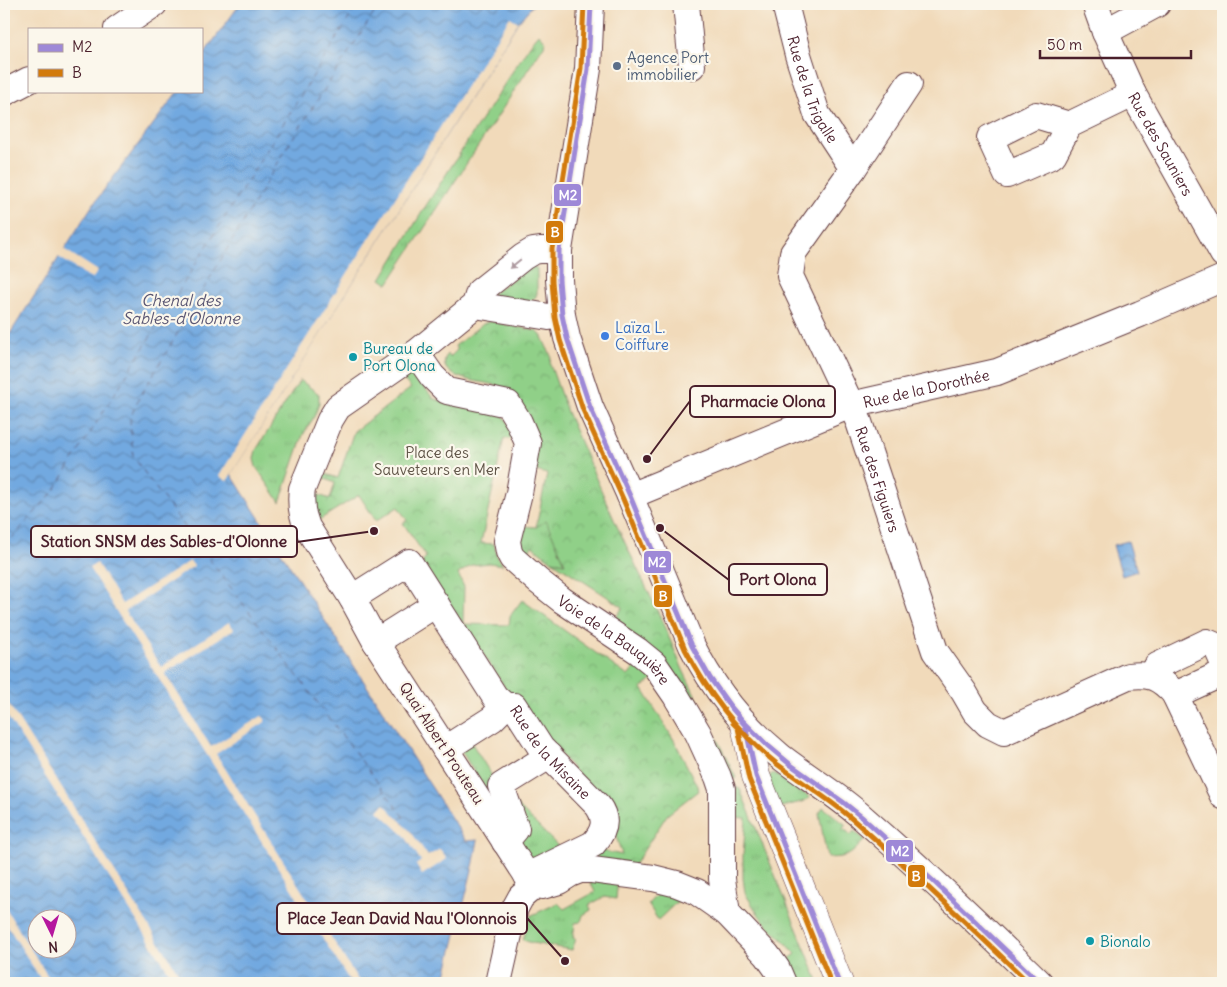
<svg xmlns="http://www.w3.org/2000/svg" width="1227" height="987" viewBox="0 0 1227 987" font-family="Delius,sans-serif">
<defs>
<pattern id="grass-tufts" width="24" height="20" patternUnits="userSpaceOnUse" patternTransform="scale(1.25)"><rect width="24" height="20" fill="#90d088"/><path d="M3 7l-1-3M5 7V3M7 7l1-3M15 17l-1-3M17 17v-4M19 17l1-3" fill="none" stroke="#7eb276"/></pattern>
<pattern id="park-crowns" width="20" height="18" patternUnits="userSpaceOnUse" patternTransform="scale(1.25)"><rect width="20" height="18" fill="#90d088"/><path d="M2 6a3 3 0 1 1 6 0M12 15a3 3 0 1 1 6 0" fill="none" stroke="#7eb276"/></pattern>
<pattern id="water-waves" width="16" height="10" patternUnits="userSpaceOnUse" patternTransform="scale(1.25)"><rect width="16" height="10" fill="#72a9e0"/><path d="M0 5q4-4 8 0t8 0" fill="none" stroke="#6089b6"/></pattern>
</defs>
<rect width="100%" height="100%" fill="#fbf7ec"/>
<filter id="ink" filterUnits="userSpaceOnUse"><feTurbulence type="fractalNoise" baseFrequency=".02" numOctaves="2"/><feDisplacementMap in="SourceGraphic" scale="10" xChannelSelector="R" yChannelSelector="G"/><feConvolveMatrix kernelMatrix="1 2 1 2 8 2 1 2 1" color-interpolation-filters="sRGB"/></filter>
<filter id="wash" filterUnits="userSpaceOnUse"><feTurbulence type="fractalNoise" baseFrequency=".0096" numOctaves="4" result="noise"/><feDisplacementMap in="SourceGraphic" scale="20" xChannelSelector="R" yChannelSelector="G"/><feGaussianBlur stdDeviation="1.12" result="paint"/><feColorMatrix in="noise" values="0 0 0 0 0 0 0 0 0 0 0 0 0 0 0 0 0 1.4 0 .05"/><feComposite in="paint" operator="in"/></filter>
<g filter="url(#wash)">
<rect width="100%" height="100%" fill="#f1daba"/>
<g fill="url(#grass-tufts)" stroke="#6d785a">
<polygon points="539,34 546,42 388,284 381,279 427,204 529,46"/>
<polygon points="533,265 537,269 537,294 535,298 528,303 490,295"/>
<polygon points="300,380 319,394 319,404 314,417 303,435 280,502 256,467 254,459 256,450"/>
<polygon points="546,520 565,563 552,561 532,546 526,556 518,550 521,526 536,527"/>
<polygon points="468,737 497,784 485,791 458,745"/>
<polygon points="773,773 810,797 805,801 778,808 766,779"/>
<polygon points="735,787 740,789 819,983 796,983 786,961 796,954 783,940 768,926 758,914 745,893 743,878 743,855 746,818 729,817 730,795"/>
<polygon points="512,800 564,852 538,869 525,850 501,809"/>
<path d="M823 807 846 825 843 828 851 835 854 831 865 840C849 856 850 857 827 858L819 813Z"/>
<polygon points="587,876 618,878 616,899 604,897 589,905 591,910 583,915 581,922 575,923 573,938 576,939 572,950 532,943 523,940 530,916 558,903 564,909 595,892"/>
<polygon points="664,887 683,896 658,920 648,904"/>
</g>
<g fill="url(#park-crowns)" stroke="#6d785a">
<path d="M490 321 536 331 541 335 551 356 550 364 567 412 616 524 658 612 683 670 736 778 728 781 613 622 623 607 552 561 565 563 546 521 536 527 547 474 533 470 509 392C505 389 500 387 495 385 480 381 433 379 447 354L450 357 457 350 455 346 481 325Z"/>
<polygon points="404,373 413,374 434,399 496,412 503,415 520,440 504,438 481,543 494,544 497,556 503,565 489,563 472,565 458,574 464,587 463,624 509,625 510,616 522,600 628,676 639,663 655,678 642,688 674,740 699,790 667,815 631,870 583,863 599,850 622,855 607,808 513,700 422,563 426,557 403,523 407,520 398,507 376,521 359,495 319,520 314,513 313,493 330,499 335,483 321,477 322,473 338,478 354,431 411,388 401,377"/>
</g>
<g fill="url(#water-waves)" stroke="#5e6486" fill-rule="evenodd">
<path d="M240 4H535L532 6 518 22 231 474 466 841 478 840 474 862 444 983H4V343L92 206 178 91H201V58ZM38 920H68V950H38Z"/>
<polygon points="1128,541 1137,571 1122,576 1113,545"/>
</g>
<g fill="#f1daba">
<polygon points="510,17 518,22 227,481 219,476"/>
<polygon points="62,248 98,271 92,279 57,256"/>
<polygon points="190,561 194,566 125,611 161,667 229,622 234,629 165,673 211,747 262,716 265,719 265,722 216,754 360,983 351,983 89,568 97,563 122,604"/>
<polygon points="4,697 185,983 176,983 4,711"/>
<polygon points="384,804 411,832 428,856 440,849 447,859 422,875 416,865 421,861 405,836 378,811"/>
<polygon points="4,906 52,983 43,983 4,920"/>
</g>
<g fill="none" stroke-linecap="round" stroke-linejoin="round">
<g stroke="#5a5673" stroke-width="1" stroke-dasharray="6 5" stroke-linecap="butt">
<polyline points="380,4 289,144 137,402 130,419 133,456 152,483 403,816 403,824"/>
<polyline points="4,547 54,491 358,4"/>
</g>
</g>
</g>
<g filter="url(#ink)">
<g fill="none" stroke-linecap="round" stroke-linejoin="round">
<g stroke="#633b40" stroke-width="28">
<g id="minor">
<path d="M591 4 588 69 559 250V280L562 315 567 338 590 407 630 496 692 646C714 690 743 726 781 757 808 778 838 795 863 818 924 871 982 927 1040 983"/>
<polyline points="686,4 692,66"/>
<path id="s1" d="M785 4 798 55 817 114 853 169"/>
<path id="s2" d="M1095 4 1105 32 1133 94 1223 254"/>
<polyline points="117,29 154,4"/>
<polyline points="1105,32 1157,4"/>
<path id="s3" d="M909 84 853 169 793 253 790 276 859 422 935 651 964 692 975 711 988 724 1004 732 1128 676C1150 673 1159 677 1174 693L1223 796"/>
<polyline points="4,93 29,80"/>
<polyline points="1069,125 1036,115 990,138 1007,175 1053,155 1069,125 1133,94"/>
<polyline points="475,305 549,317 562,315"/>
<path id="s4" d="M416 353 432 376 447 391 508 404 519 422 528 443 519 493 507 541 509 552 512 558 538 581 562 600 638 651 654 664 676 696 698 733 718 777 722 789V879L727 913"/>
<path id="s5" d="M630 496 851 405 997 372 1140 314 1223 278"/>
<path id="s6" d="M352 598 409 562 495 697 505 706H514L541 748 598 806C608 820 604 832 593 844L527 876"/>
<polyline points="376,642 436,604"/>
<polyline points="1152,676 1157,666 1207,642 1216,646 1223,662"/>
<polyline points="1175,695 1223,673"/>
<polyline points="445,749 492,719 505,706"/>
<polyline points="505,842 516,829 501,786 549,756"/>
<path d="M535 885 530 880 376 642 352 598 307 527C302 515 300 503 302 489L330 420 338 407 416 353 475 305 479 292 523 257 533 251 540 250H559"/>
<polyline points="535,885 542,886 559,881 570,874 580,870 592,870 653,878 677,884 697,892 727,913 767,955 777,969 783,983"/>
<polyline points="498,983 515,908 521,897 535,885"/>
</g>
</g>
<g stroke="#633b40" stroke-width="29">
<polyline id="major" points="745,725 756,776 839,983"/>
</g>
<use href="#minor" stroke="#fff" stroke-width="26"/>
<use href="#major" stroke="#fff" stroke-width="28"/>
<g stroke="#fbf7ec" stroke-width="9">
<g id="bus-1">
<polyline points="591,4 588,69 559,250 559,280 562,315 567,338 590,407 630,496 692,646 710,678 730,706 742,720 767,745 791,765 843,802 863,818 931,879 1040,983"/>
<polyline points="739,718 745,725 756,776 839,983"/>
</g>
</g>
<g stroke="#fbf7ec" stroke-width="9">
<g id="bus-2">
<path d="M584 4 581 68 552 249V281L555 317 560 340 583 410 623 499 685 649C708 693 738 733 777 764 801 782 828 798 851 818 912 871 971 927 1029 983"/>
<polyline points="733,723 738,728 749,779 831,983"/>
</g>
</g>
<use href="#bus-1" stroke="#9e89d7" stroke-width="5"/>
<use href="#bus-2" stroke="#d27a0b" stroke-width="5"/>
</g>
<defs><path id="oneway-solid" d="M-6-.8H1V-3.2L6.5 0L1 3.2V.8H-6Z" transform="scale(1.25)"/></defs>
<use fill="#ae9aa0" href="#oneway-solid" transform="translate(515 264) rotate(141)"/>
</g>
<circle fill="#5c6f8a" stroke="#fbf7ec" stroke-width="2" cx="617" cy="66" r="5"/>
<circle fill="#3f7fe0" stroke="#fbf7ec" stroke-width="2" cx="605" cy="336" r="5"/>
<g fill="#0f9aa8" stroke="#fbf7ec" stroke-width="2">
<circle cx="353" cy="357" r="5"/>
<circle cx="1090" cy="941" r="5"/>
</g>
<g text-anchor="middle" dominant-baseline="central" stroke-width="4.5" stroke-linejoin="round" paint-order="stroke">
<g font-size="15" fill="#4e5e75" stroke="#fbf7ec" text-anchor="start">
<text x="627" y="57">Agence Port<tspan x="627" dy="17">immobilier</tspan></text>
</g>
<g font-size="15" fill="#4a1f2b" stroke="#fbf7ec">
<text stroke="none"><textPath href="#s1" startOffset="90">Rue de la Trigalle</textPath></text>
<text stroke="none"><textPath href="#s2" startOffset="155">Rue des Sauniers</textPath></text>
<text stroke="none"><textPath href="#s5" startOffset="316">Rue de la Dorothée</textPath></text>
<text stroke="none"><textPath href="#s3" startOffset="450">Rue des Figuiers</textPath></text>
<text stroke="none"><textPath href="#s4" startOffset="405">Voie de la Bauquière</textPath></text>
<text transform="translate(442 743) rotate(57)">Quai Albert Prouteau</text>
<text stroke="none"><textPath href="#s6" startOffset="309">Rue de la Misaine</textPath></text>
</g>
<g font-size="15" fill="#366cbe" stroke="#fbf7ec" text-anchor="start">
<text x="615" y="327">Laïza L.<tspan x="615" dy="17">Coiffure</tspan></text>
</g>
<g font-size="15" fill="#0d838f" stroke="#fbf7ec" text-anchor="start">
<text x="363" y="348">Bureau de<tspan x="363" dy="17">Port Olona</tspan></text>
<text x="1100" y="941">Bionalo</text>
</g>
<g font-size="15" fill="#5f5447" stroke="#fbf7ec">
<text x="437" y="452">Place des<tspan x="437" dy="17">Sauveteurs en Mer</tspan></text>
</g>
<g font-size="16" font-style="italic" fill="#5a5673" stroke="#fbf7ec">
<text x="181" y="300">Chenal des<tspan x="181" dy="18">Sables-d'Olonne</tspan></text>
</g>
</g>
<path fill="none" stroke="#4a1f2b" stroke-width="2" d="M647 459L690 401M374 531L297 542M660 528L729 580M565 961L527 918"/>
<g fill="#4a1f2b" stroke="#fbf7ec" stroke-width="2">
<circle cx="647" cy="459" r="5"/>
<circle cx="374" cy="531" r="5"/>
<circle cx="660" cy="528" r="5"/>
<circle cx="565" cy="961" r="5"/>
</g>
<g fill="#fbf7ec" stroke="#4a1f2b" stroke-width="2">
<rect x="690" y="386" width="145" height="31" rx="5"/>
<rect x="31" y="526" width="266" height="31" rx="5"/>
<rect x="729" y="564" width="98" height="31" rx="5"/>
<rect x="277" y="903" width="250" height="31" rx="5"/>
</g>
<g font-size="16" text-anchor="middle" font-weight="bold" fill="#4a1f2b">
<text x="763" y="407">Pharmacie Olona</text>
<text x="164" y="547">Station SNSM des Sables-d'Olonne</text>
<text x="778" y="585">Port Olona</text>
<text x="402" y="924">Place Jean David Nau l'Olonnois</text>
</g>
<g stroke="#fbf7ec" stroke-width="2">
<rect x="553" y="183" width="29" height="24" rx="5" fill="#9e89d7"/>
<rect x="545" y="220" width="19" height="24" rx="5" fill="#d27a0b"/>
<rect x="643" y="550" width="29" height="24" rx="5" fill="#9e89d7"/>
<rect x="653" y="584" width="20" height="24" rx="5" fill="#d27a0b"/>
<rect x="885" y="839" width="29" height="24" rx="5" fill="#9e89d7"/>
<rect x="907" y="864" width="19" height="24" rx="5" fill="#d27a0b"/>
</g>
<g font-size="14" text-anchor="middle" font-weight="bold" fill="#fff">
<text x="568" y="200">M2</text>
<text x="555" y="237">B</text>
<text x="657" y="567">M2</text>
<text x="663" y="601">B</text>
<text x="900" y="856">M2</text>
<text x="916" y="881">B</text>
</g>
<rect width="1227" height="987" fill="none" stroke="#fbf7ec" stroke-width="20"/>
<rect x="28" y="28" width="175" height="65" fill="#fbf7ec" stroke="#b4a19f"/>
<rect x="38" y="44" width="25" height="8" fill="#9e89d7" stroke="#b4a19f"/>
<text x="72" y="52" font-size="15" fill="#4a1f2b">M2</text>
<rect x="38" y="69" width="25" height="8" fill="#d27a0b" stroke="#b4a19f"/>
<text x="72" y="78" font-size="15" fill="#4a1f2b">B</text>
<g transform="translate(52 934) rotate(175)"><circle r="24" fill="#fbf7ec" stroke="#b4a19f"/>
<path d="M0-4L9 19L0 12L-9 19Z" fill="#b5179e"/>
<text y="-8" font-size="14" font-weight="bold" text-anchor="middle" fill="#4a1f2b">N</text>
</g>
<path d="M1040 50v8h151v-8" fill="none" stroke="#4a1f2b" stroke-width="2.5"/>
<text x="1047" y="50" font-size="15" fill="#4a1f2b" stroke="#fbf7ec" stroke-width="4" paint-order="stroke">50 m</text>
</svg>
